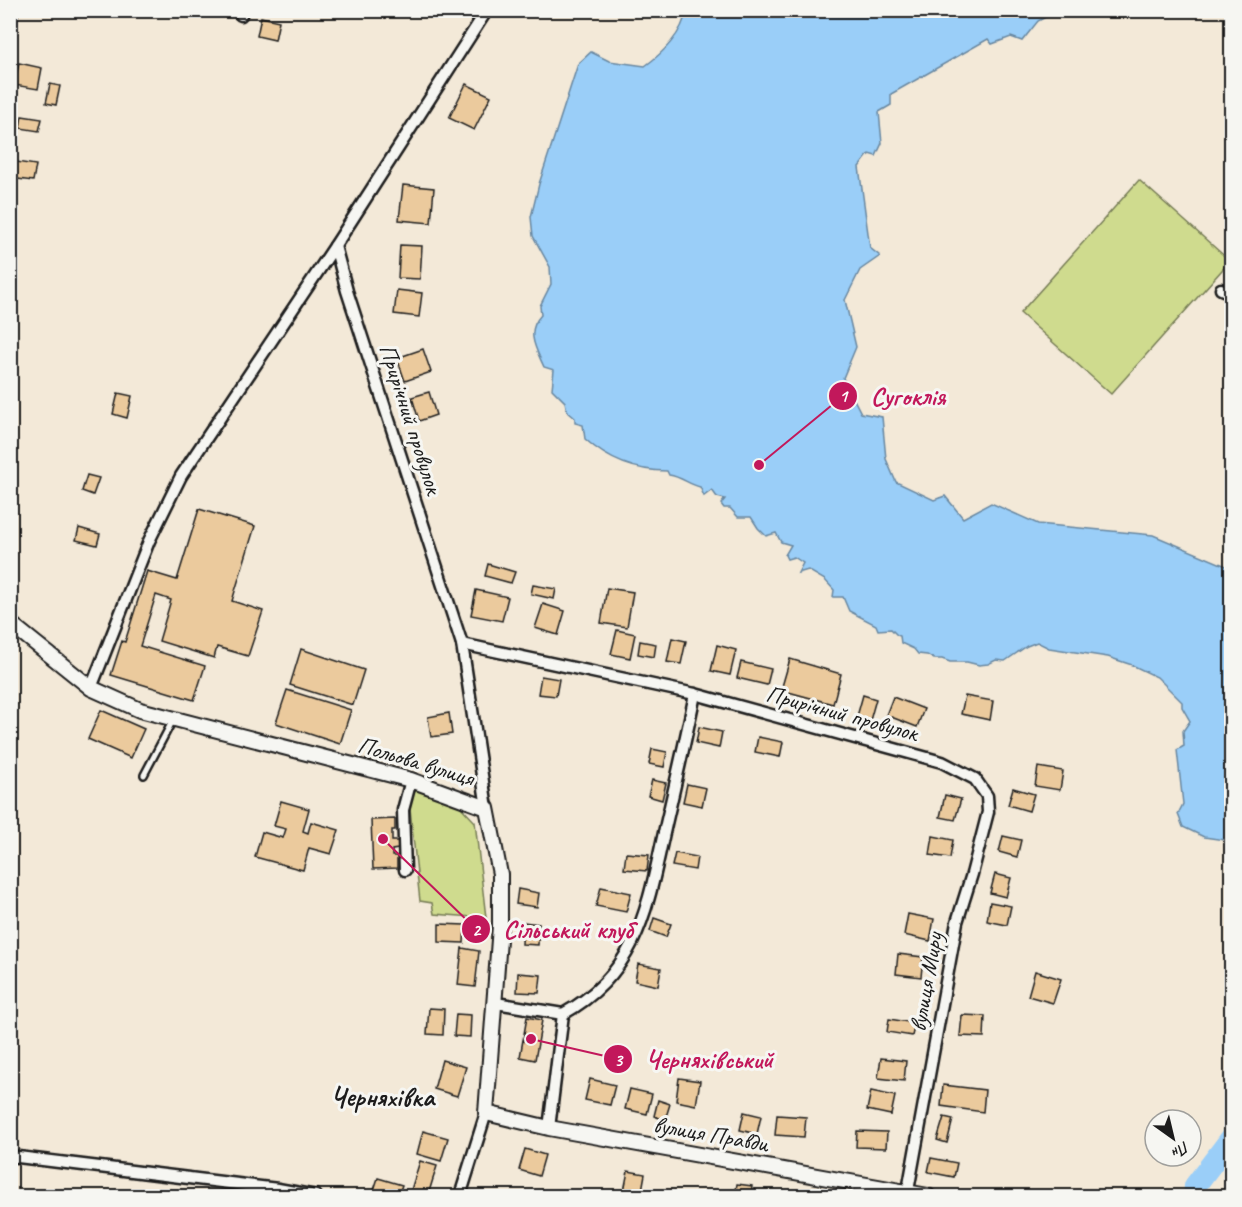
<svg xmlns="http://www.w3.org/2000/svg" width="1242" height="1207" viewBox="0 0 1242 1207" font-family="Caveat,sans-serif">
<rect width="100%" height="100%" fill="#f3e9d8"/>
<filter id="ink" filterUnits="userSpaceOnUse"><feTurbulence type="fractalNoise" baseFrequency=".0167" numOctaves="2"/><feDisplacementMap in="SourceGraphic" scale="12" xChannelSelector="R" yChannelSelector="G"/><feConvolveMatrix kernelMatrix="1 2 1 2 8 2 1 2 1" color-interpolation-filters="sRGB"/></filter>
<g filter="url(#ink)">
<g fill="#cfdb8e" stroke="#767c55" stroke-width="1.5">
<polygon points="1139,180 1230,261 1111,394 1020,313"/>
<polygon points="417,789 431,791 460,806 475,822 486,918 434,914 432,903 420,901 409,799"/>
</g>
<path fill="#9acef8" stroke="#6887a0" stroke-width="1.5" d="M686 11H1057L1038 21 1022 41 1011 37 992 44 988 39 891 94V105L879 112 882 143 876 156 869 154 859 167 870 248 880 256 860 270 845 300 856 347 843 378 861 413 882 417 886 459 896 482 934 500 945 496 963 518 991 503 1038 524 1153 535 1231 568V841L1204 837 1183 827 1178 814 1183 804 1177 750 1184 746 1183 731 1190 721 1182 707V702L1157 677 1132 665 1108 657 1049 648 1037 642 1027 646 1005 661 996 660 988 664 979 665 967 662H950L942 659H934L927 655 918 654 914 649 901 643 900 636 897 635 891 629 878 630 876 625 849 611 843 597H833L834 590 825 580 808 570 798 573 803 563 794 557 787 559 785 555 791 545 781 542 776 533 766 536 758 528 751 517H738L730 508H724L721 504 725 499 717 497 712 490 704 496 700 487C688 484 682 477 669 475L667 471C636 471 608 460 585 439L583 425 575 423V418L567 411 565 402 552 389 554 370 544 367C536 349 525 332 541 315L540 306 551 284 550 267 533 236 531 217 539 184 578 64 591 52 609 61 645 66C663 53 683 33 686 11Z"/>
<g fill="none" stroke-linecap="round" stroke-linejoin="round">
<polyline stroke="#9acef8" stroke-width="22" points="1194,1196 1195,1186 1232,1137"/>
</g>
<g fill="#ebca9d" stroke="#1c1c1c" stroke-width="1.5">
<polygon points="261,17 279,21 275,40 257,36"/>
<polygon points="19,63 42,68 38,89 14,85"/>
<polygon points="50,84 60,86 56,105 46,103"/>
<polygon points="466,84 491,96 474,130 449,118"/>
<polygon points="22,116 42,119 39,131 20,128"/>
<polygon points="10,161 36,165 33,181 10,178"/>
<polygon points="403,185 434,188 431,223 399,220"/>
<polygon points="400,245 422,246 420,279 398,278"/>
<polygon points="397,290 422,293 419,317 394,314"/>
<polygon points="423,349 431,372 405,381 397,358"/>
<polygon points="429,392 436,415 419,421 412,397"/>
<polygon points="118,393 132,396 127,418 113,414"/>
<polygon points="87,475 99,478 93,495 82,491"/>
<polygon points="199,509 255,526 232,601 263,611 248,656 217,647 214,658 159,641 171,600 156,595 140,646 205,666 194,700 111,675 122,641 125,642 147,571 177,580"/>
<polygon points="79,528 100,534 97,545 76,540"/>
<polygon points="488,564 515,572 511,583 485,576"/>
<polygon points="533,585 556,589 554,599 531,594"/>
<polygon points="607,588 633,592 627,627 601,623"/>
<polygon points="476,590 508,597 502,621 471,615"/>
<polygon points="543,604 565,611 558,635 535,628"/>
<polygon points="617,630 635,634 630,658 611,654"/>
<polygon points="672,638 686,641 681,664 667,662"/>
<polygon points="640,641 656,644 654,657 638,654"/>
<polygon points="717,645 736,650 730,675 711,671"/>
<polygon points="301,649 364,670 353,705 290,685"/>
<polygon points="790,659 841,674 833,704 781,690"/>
<polygon points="741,662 771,669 767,685 737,678"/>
<polygon points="541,676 559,679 556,696 538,694"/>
<polygon points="287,690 351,710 340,744 276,723"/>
<polygon points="863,695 876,699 869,724 856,720"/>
<polygon points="965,696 993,701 990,720 961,714"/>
<polygon points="893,697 924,709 917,727 886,715"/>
<polygon points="101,710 144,729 131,758 88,739"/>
<polygon points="449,713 452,734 431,737 428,717"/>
<polygon points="699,727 722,732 719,748 696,743"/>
<polygon points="758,737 783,742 780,757 755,752"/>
<polygon points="652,749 667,752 664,767 649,764"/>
<polygon points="1038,767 1063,771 1060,790 1035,786"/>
<polygon points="652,780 666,783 662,800 648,796"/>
<polygon points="687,784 706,788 702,806 683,802"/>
<polygon points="1013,788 1034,794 1029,811 1008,805"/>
<polygon points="945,795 961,799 955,820 940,817"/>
<polygon points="281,801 309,809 303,831 308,833 311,822 339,830 331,854 309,848 303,870 255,857 262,832 283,838 286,829 274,826"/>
<polygon points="395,819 395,830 392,830 392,841 398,841 398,849 392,850 392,856 397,856 397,868 373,869 371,820"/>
<polygon points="933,836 953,840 950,858 930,855"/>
<polygon points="1003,836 1021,840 1017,857 999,852"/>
<polygon points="626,853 649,855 647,871 624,869"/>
<polygon points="675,853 697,857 695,870 672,866"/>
<polygon points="995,874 1011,878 1006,897 990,893"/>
<polygon points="601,887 631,893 626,912 596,906"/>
<polygon points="518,889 539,893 537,907 516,904"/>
<polygon points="990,902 1011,906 1007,925 987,921"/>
<polygon points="908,914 934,919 930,941 904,935"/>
<polygon points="654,918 671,924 666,937 650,931"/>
<polygon points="523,922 539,924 538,945 522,944"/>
<polygon points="439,924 465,925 464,943 439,942"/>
<polygon points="462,948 479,951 475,987 458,985"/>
<polygon points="898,954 923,957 921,977 896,974"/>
<polygon points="638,964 661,968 658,986 635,981"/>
<polygon points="1035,971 1061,979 1053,1003 1028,996"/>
<polygon points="518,973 541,975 539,993 517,992"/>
<polygon points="429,1008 444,1009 443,1035 427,1034"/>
<polygon points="456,1014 471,1015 470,1037 454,1036"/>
<polygon points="962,1015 985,1016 984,1037 960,1036"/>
<polygon points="527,1017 542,1020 535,1060 520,1057"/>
<polygon points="889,1019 915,1023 912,1036 887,1032"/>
<polygon points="881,1058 906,1061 904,1081 878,1078"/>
<polygon points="442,1060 466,1067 457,1096 434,1089"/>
<polygon points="679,1078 700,1081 696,1105 676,1101"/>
<polygon points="590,1079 615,1085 610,1105 585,1100"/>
<polygon points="943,1085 985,1090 983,1112 941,1106"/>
<polygon points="630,1089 652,1094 647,1114 625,1109"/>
<polygon points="871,1091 895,1096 891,1115 867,1110"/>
<polygon points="658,1100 670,1104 665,1120 654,1116"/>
<polygon points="744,1112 761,1116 757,1134 740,1130"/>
<polygon points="777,1115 806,1117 804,1137 775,1135"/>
<polygon points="944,1117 953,1119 947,1143 937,1140"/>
<polygon points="423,1131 448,1138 441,1161 417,1154"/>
<polygon points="857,1131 887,1132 886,1148 856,1147"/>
<polygon points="525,1149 545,1155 539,1176 519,1170"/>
<polygon points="931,1158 957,1163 954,1177 928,1172"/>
<polygon points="420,1161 437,1166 428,1195 411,1190"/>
<polygon points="628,1171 645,1174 641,1196 623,1196"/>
<polygon points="378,1178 402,1185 398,1196 372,1196"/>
<polygon points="737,1184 752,1186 751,1196 735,1196"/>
</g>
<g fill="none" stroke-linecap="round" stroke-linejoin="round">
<g stroke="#1c1c1c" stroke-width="10">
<polyline id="service" points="144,775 173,720"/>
</g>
<g stroke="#1c1c1c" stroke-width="15">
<g id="minor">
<polyline points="241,15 242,10"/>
<polyline points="10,21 12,10"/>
<path d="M335 246 347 291 462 644 695 694C686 738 676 781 666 824 648 902 641 971 563 1014"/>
<polyline points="1221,289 1232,294"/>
<polyline points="462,644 487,808"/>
<polyline points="91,688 149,541 181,476 335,246 487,10"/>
<polyline points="695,694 942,762 975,779 987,796 988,812 972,874 957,922 907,1196"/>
<polyline points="405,870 403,810 411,780"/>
<polyline points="496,1003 563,1014"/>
<polyline points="549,1128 563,1014"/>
<polyline points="10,1156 278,1189 316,1196"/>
<polyline points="460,1196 486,1113"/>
</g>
</g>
<g stroke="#1c1c1c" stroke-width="18">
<polyline id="tertiary" points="10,623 91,688 140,710 411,780 487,808 500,874 500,926 486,1113 549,1128 928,1196"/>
</g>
<use href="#service" stroke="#f6f6f2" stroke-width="5"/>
<use href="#minor" stroke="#f6f6f2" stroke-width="10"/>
<use href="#tertiary" stroke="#f6f6f2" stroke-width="14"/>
</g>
</g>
<g text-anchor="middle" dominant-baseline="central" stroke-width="6" stroke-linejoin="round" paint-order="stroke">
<g font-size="24" fill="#1c1c1c" stroke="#f6f6f2">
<text transform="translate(411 419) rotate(72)">Прирічний провулок</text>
<text transform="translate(842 713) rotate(15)">Прирічний провулок</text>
<text transform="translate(416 761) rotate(17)">Польова вулиця</text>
<text transform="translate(926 982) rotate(-80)">вулиця Миру</text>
<text transform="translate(711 1134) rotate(10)">вулиця Правди</text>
</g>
<g font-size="27" font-weight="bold" fill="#1c1c1c" stroke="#f6f6f2">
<text x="382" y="1097">Черняхівка</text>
</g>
</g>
<path fill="none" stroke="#c2185b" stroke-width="2" d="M759 465L843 396M383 839L476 929M531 1039L618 1059"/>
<g fill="#c2185b" stroke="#f6f6f2" stroke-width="2">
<circle cx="759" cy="465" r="6"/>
<circle cx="383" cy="839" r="6"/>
<circle cx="531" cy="1039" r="6"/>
<circle cx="843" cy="396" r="15"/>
<circle cx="476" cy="929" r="15"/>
<circle cx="618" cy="1059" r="15"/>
</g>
<g font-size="18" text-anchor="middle" font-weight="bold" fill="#fff">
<text x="843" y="402">1</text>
<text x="476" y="936">2</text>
<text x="618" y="1066">3</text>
</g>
<g font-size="26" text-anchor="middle" font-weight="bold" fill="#c2185b" stroke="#f6f6f2" stroke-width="6" stroke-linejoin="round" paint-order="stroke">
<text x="908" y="405">Сугоклія</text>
<text x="568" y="938">Сільський клуб</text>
<text x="709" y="1068">Черняхівський</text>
</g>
<rect width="1242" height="1207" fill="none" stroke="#f6f6f2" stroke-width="36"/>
<rect x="18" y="18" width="1206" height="1171" fill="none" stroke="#1c1c1c" stroke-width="2" filter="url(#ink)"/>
<g transform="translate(1173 1138) rotate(146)"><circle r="28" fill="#f6f6f2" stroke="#9f9f9c" stroke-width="1.5"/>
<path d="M0-4.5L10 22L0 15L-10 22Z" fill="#1c1c1c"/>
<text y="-9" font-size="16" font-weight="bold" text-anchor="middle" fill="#1c1c1c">Пн</text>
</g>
</svg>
